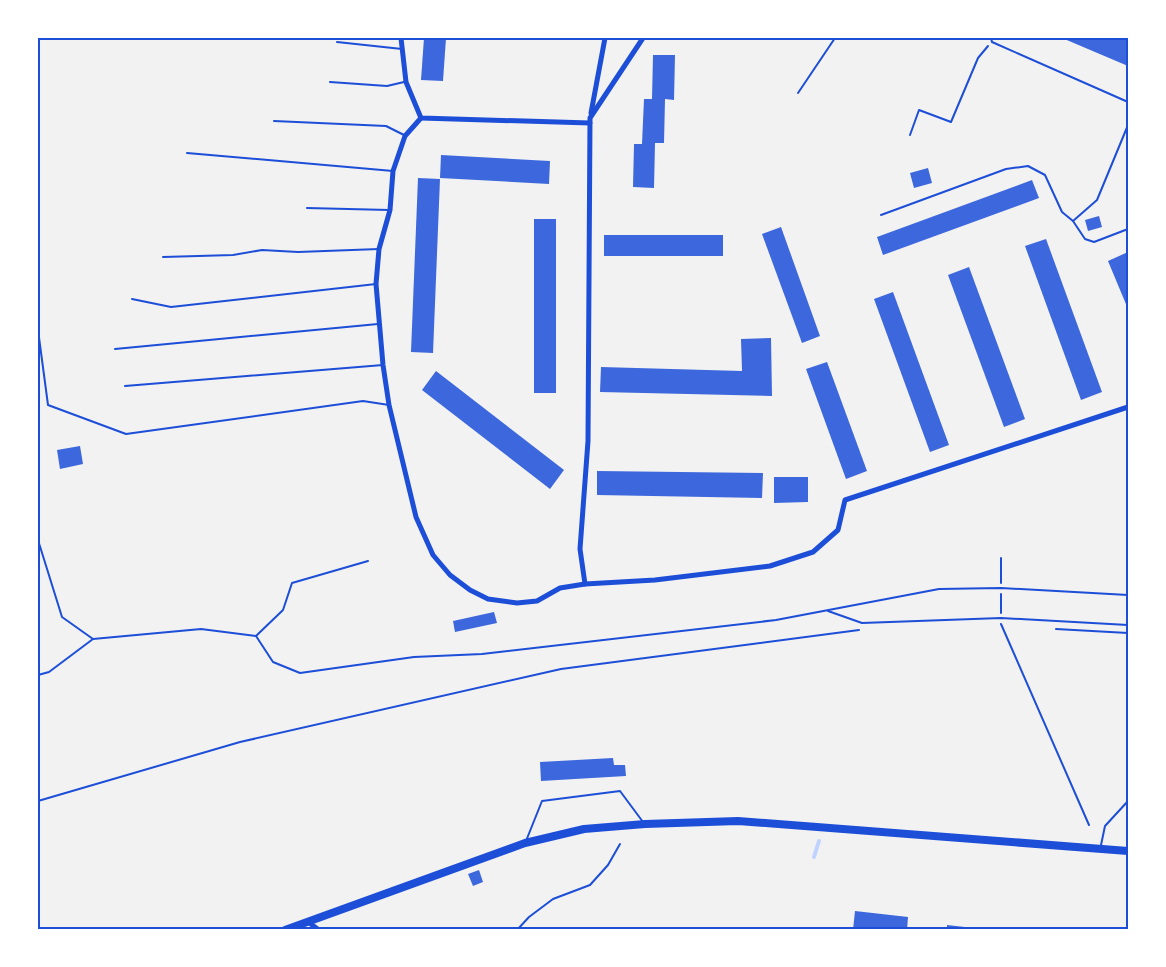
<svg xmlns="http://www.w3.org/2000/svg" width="1166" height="967" viewBox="0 0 1166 967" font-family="Bitter,serif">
<rect width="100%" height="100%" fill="#f2f2f2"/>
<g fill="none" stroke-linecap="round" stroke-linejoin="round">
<polyline stroke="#bfd3fe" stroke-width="4" points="814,857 819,841"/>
</g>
<g fill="#3d67dc">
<polygon points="424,38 446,38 443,81 421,80"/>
<polygon points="1062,38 1128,38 1128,66"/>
<polygon points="653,55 675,55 674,100 665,99 664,143 655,143 654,188 633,187 634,144 642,144 644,99 652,99"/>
<polygon points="441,155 550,161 549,184 440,178"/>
<polygon points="928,168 932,183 914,188 910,173"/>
<polygon points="418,178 440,179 433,353 411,352"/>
<polygon points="1032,180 1039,198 883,255 877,237"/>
<polygon points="1099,216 1102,227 1088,231 1085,220"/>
<rect x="534" y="219" width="22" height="174"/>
<polygon points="781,227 820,336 802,343 762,234"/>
<rect x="604" y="235" width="119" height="21"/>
<polygon points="1046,239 1102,392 1081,400 1025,246"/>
<polygon points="1128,252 1128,309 1108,261"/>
<polygon points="969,267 1025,419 1004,427 948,275"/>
<polygon points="893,292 949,445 930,452 874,299"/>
<polygon points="771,338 772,396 600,392 601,367 742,371 741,339"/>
<polygon points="827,362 867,471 846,479 806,369"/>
<polygon points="436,371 564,470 550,489 422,390"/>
<polygon points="80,446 83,464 60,469 57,450"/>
<polygon points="597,471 763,473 762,498 597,495"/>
<polygon points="774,477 808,477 808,502 774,503"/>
<polygon points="494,612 497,623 455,632 453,621"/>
<polygon points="613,758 614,765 625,765 626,776 541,781 540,762"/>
<polygon points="479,870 483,882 473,886 468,874"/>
<polygon points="855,911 908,917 907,930 853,930"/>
<polygon points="947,925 974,928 974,930 947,930"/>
</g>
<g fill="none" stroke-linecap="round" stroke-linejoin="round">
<g stroke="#1d4ed8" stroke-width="2">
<polyline points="798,93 835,38"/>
<polyline points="910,135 919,110 951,122 978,58 988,46"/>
<polyline points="1001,558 1001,583"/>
<polyline points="1001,613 1001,594"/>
<polyline points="1001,624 1089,825"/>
<polyline points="1056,629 1128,633"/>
<polyline points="38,801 240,742 561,669 859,630"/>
<polyline points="517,930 529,917 553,899 590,885 608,865 620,844"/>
</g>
<g stroke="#1d4ed8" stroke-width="2">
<polyline points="991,38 992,42 1128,102"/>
<polyline points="337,42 402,49"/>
<polyline points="330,82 387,86 404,82"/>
<polyline points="274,121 386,126 404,135"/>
<polyline points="187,153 393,171"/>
<polyline points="307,208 389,210"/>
<polyline points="881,215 1006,169 1028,166 1045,175 1062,212 1073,221 1097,200 1128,125"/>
<polyline points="1073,221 1085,239 1094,242 1128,229"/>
<polyline points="163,257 233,255 262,250 298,252 379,249"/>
<polyline points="132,299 171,307 376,284"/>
<polyline points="38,330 48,405 126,434 363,401 389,405"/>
<polyline points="115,349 378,324"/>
<polyline points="125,386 383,365"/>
<polyline points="38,441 38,448"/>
<polyline points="38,540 62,617 93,639"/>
<polyline points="828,611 862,623 1001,618 1128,625"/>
<polyline points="256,636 283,610 292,583 368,561"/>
<polyline points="38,675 49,672 93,639 201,629 256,636 273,662 300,673 414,657 482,654 776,620 939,589 1001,588 1128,595"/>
<polyline points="526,841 542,801 620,791 643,822"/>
<polyline points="1101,845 1105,826 1128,801"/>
</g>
<g stroke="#1d4ed8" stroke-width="5">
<polyline points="401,38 406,82 421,118 590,123"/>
<polyline points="591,113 605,38"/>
<polyline points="421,118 405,136 393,171 390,210 379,249 376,284 383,365 389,405 416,517 433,555 450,575 470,590 488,599 517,603 537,601 560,588 585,584 655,580 770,566 813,552 838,530 845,500 1128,407"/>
<polyline points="585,584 580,549 588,441 590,118 643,38"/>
<polyline points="308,922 319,930"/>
</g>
<polyline stroke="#1d4ed8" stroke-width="8" points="285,930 525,843 584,829 645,824 738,821 1128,851"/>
</g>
<rect width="1166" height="967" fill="none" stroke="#ffffff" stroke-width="78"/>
<rect x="39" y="39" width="1088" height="889" fill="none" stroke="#1d4ed8" stroke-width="2"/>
</svg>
